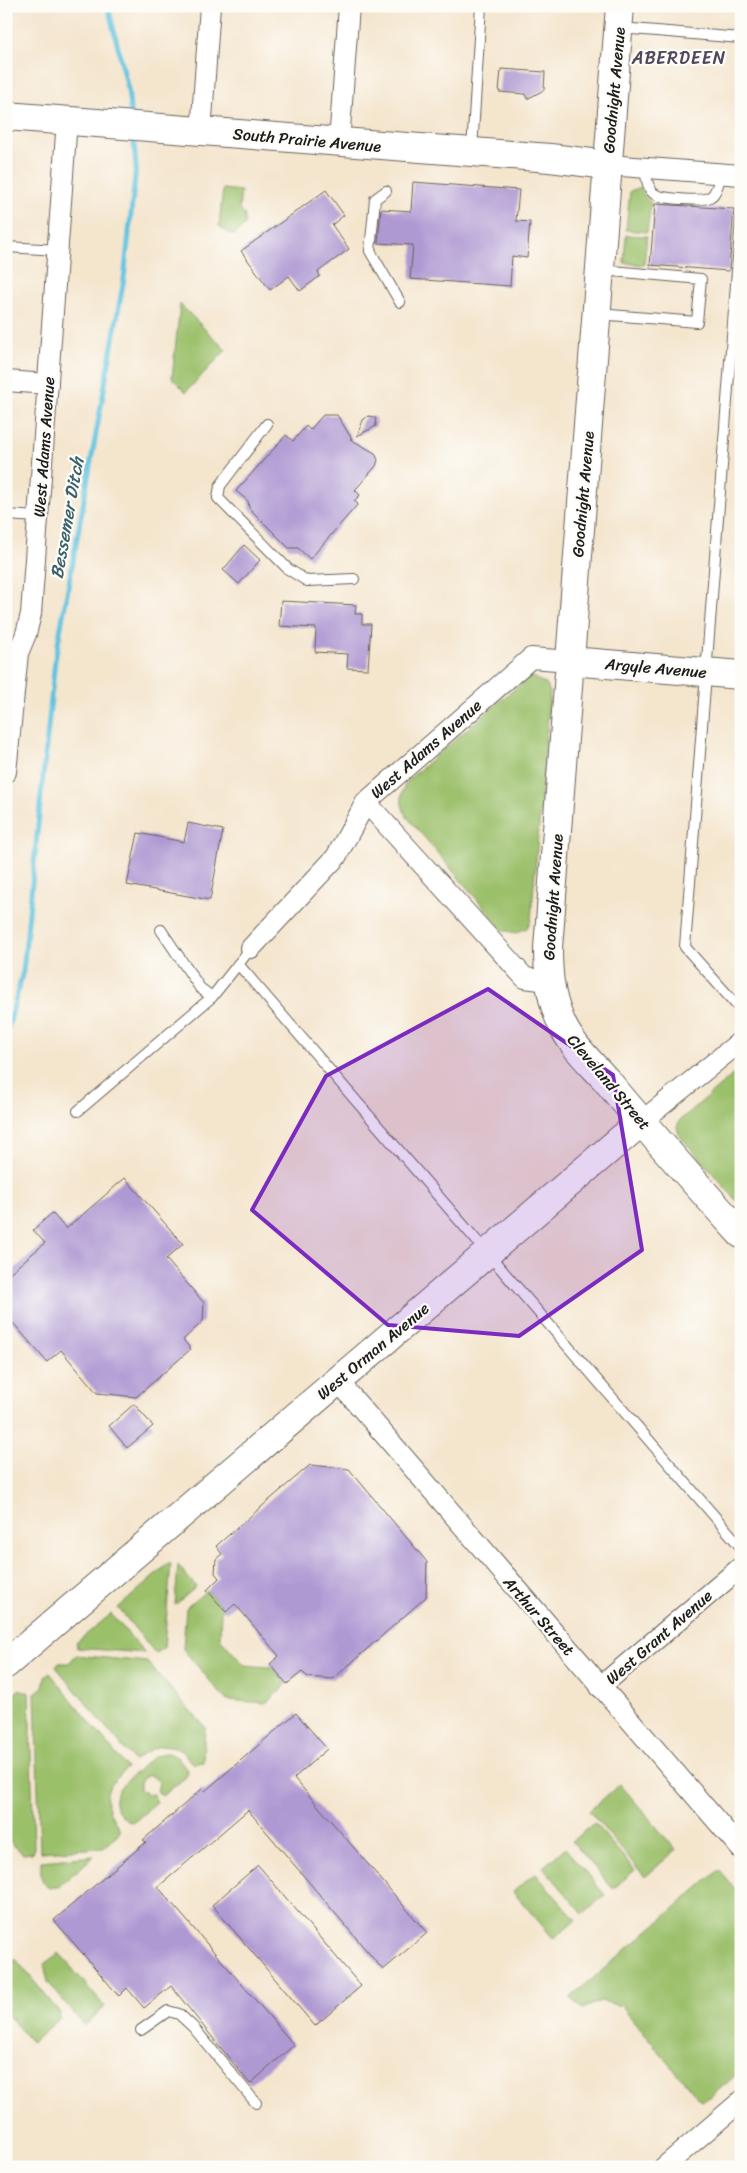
<svg xmlns="http://www.w3.org/2000/svg" width="747" height="2173" viewBox="0 0 747 2173" font-family="Sriracha,sans-serif">
<rect width="100%" height="100%" fill="#fdfcf7"/>
<filter id="ink" filterUnits="userSpaceOnUse"><feTurbulence type="fractalNoise" baseFrequency=".02" numOctaves="2"/><feDisplacementMap in="SourceGraphic" scale="10" xChannelSelector="R" yChannelSelector="G"/><feConvolveMatrix kernelMatrix="1 2 1 2 8 2 1 2 1" color-interpolation-filters="sRGB"/></filter>
<filter id="wash" filterUnits="userSpaceOnUse"><feTurbulence type="fractalNoise" baseFrequency=".0096" numOctaves="4" result="noise"/><feDisplacementMap in="SourceGraphic" scale="20" xChannelSelector="R" yChannelSelector="G"/><feGaussianBlur stdDeviation="1.12" result="paint"/><feColorMatrix in="noise" values="0 0 0 0 0 0 0 0 0 0 0 0 0 0 0 0 0 1.4 0 .05"/><feComposite in="paint" operator="in"/></filter>
<g filter="url(#wash)">
<rect width="100%" height="100%" fill="#f4e5cd"/>
<g fill="#9bc06a" stroke="#5c6e43">
<polygon points="641,187 645,197 651,203 647,232 626,230 630,191"/>
<polygon points="223,189 241,191 239,209 245,215 245,225 234,235 228,233 219,226"/>
<polygon points="626,235 647,236 644,265 624,263"/>
<polygon points="180,304 226,350 186,392 172,378"/>
<path d="M532 677 546 684 550 692 531 920 527 928 516 933 503 930 407 817C399 803 400 791 409 779L526 679Z"/>
<polygon points="741,1068 741,1206 679,1135 677,1127 680,1120"/>
<polygon points="168,1564 171,1564 164,1647 156,1654 118,1608"/>
<polygon points="178,1565 196,1587 175,1605"/>
<polygon points="207,1590 223,1609 221,1611 220,1638 244,1665 269,1667 271,1666 287,1684 266,1703 226,1700 183,1649 186,1608"/>
<polygon points="111,1614 145,1653 77,1648 76,1643"/>
<path d="M76 1655 147 1662 205 1727 203 1762 195 1764C189 1761 186 1754 181 1751 163 1738 148 1751 134 1761L56 1667 59 1663H69Z"/>
<path d="M50 1673 127 1768C108 1785 100 1793 113 1818 115 1823 119 1827 120 1832L103 1848 40 1852 35 1693 43 1687 45 1677Z"/>
<polygon points="20,1689 22,1692 29,1692 34,1848 32,1853 23,1854 6,1838 6,1701"/>
<path d="M168 1753C178 1756 182 1762 187 1770L186 1777 162 1796 157 1791 159 1783 155 1778 149 1775 143 1778 140 1783V1789L147 1795 153 1794 157 1802 134 1822 128 1821C103 1801 118 1788 136 1772 146 1763 154 1753 168 1753Z"/>
<polygon points="620,1784 676,1850 645,1877 589,1811"/>
<polygon points="594,1823 635,1870 613,1889 572,1841"/>
<polygon points="565,1848 605,1895 583,1914 543,1867"/>
<path d="M94 1856 59 1886 49 1888C39 1882 41 1871 41 1861Z"/>
<polygon points="719,1870 741,1896 741,2071 710,2097 701,2101 621,2006 601,2001 582,2009 570,1998"/>
<polygon points="535,1873 576,1920 554,1939 513,1892"/>
<polygon points="59,1953 105,2007 84,2026 48,1982 44,1964"/>
<polygon points="15,1958 60,2013 59,2019 32,2043 6,2013 6,1968"/>
</g>
<g fill="none" stroke-linecap="round" stroke-linejoin="round">
<g stroke="#61c3df" stroke-width="5">
<polyline points="108,6 128,89 131,118"/>
<polyline points="6,1036 23,971 55,660 124,279 136,167 133,134"/>
</g>
</g>
<g id="blocks">
<g fill="#af99d3">
<polygon points="501,69 545,72 544,90 527,99 525,94 499,92"/>
<polygon points="413,182 519,190 516,221 530,222 527,258 512,256 510,286 410,279 413,245 378,243 381,209 411,211"/>
<polygon points="326,190 344,215 332,225 349,249 318,272 320,276 300,291 289,276 270,290 241,251"/>
<polygon points="655,204 734,209 729,271 650,265"/>
<polygon points="323,415 337,415 352,439 350,439 375,453 378,460 376,466 355,490 360,495 354,501 358,504 310,559 298,548 289,548 249,508 248,501 236,491 286,435 293,441 306,426 310,430"/>
<polygon points="368,416 375,417 376,426 357,436 363,420"/>
<polygon points="244,545 260,560 239,584 223,570"/>
<polygon points="281,601 356,605 355,614 362,614 362,624 371,624 368,669 347,668 348,654 315,652 316,628 279,626"/>
<polygon points="188,823 223,830 210,900 127,885 138,833 184,842"/>
<polygon points="125,1178 183,1244 166,1259 204,1303 203,1321 183,1340 191,1349 136,1397 97,1393 61,1350 47,1362 6,1315 6,1276 45,1243 33,1230 52,1213 66,1229"/>
<polygon points="134,1404 153,1426 127,1448 109,1426"/>
<polygon points="310,1465 349,1469 427,1562 426,1597 333,1679 308,1677 302,1672 287,1684 270,1664 279,1656 235,1604 226,1612 207,1590 219,1578 215,1573 216,1559 222,1554 216,1546"/>
<polygon points="296,1713 327,1749 294,1778 427,1933 383,1970 248,1810 158,1887 294,2045 250,2084 171,1986 144,2008 127,1988 119,1996 54,1920 146,1842 143,1840 202,1789 205,1791"/>
<polygon points="258,1865 361,1986 315,2026 212,1905"/>
</g>
</g>
</g>
<g filter="url(#ink)">
<use href="#blocks" fill-opacity="0" stroke="#68625a" stroke-width="1"/>
<g fill="none" stroke-linecap="round" stroke-linejoin="round">
<g stroke="#68625a" stroke-width="12">
<g id="lane">
<polyline points="620,28 741,38"/>
<polyline points="472,150 481,6"/>
<path d="M645 167C646 176 647 187 653 193 660 199 702 202 710 197 717 193 719 181 721 173"/>
<polyline points="386,191 375,199 370,251 400,302"/>
<polyline points="741,219 685,947 741,1010"/>
<polyline points="6,247 59,250"/>
<polyline points="598,314 697,322 701,279 601,270"/>
<polyline points="267,424 220,486 218,498 288,569 307,581 354,579"/>
<polyline points="6,515 38,517"/>
<polyline points="161,930 200,988 212,997"/>
<polyline points="238,964 741,1547"/>
<polyline points="78,1111 212,997 251,948"/>
<polyline points="141,2030 168,2011 179,2014 193,2027 256,2103"/>
</g>
</g>
<g stroke="#68625a" stroke-width="22">
<g id="street">
<polyline points="201,132 210,6"/>
<polyline points="339,143 349,6"/>
<polyline points="608,165 741,175"/>
<polyline points="6,381 48,384"/>
<polyline points="6,772 18,653 26,634 31,614 67,120"/>
<polyline points="366,802 525,978 548,981"/>
<polyline points="251,948 336,857 366,802 531,658 570,661"/>
<polyline points="641,1122 741,1041"/>
<polyline points="338,1381 741,1849"/>
<polyline points="600,1687 741,1567"/>
<polyline points="664,2167 741,2101"/>
</g>
</g>
<g stroke="#68625a" stroke-width="30">
<g id="secondary">
<path d="M620 6 548 948C548 974 550 997 561 1022 570 1044 592 1064 608 1082 651 1134 696 1184 741 1234"/>
<polyline points="6,116 550,158 608,165"/>
<polyline points="570,661 741,675"/>
<polyline points="6,1664 641,1122"/>
</g>
</g>
<use href="#lane" stroke="#fff" stroke-width="10"/>
<use href="#street" stroke="#fff" stroke-width="20"/>
<use href="#secondary" stroke="#fff" stroke-width="28"/>
</g>
</g>
<path fill="#7b2cbf" fill-opacity="0.2" stroke="#7b2cbf" stroke-width="4" stroke-linejoin="round" d="M488 989 613 1075 642 1250 519 1336 388 1325 252 1210 326 1076Z"/>
<g text-anchor="middle" dominant-baseline="central" stroke-width="4.5" stroke-linejoin="round" paint-order="stroke">
<g font-size="16" fill="#1c1c1c" stroke="#fdfcf7">
<text transform="translate(614 90) rotate(-85)">Goodnight Avenue</text>
<text transform="translate(307 140) rotate(5)">South Prairie Avenue</text>
<text transform="translate(44 447) rotate(-86)">West Adams Avenue</text>
<text transform="translate(583 494) rotate(-85)">Goodnight Avenue</text>
<text transform="translate(656 668) rotate(5)">Argyle Avenue</text>
<text transform="translate(426 749) rotate(-41)">West Adams Avenue</text>
<text transform="translate(553 897) rotate(-86)">Goodnight Avenue</text>
<text transform="translate(609 1082) rotate(50)">Cleveland Street</text>
<text transform="translate(373 1351) rotate(-40)">West Orman Avenue</text>
<text transform="translate(539 1616) rotate(49)">Arthur Street</text>
<text transform="translate(659 1637) rotate(-41)">West Grant Avenue</text>
</g>
<g font-size="18" letter-spacing="1" fill="#4f485c" stroke="#fdfcf7">
<text x="679" y="58">ABERDEEN</text>
</g>
<g font-size="18" font-style="italic" fill="#385f6a" stroke="#fdfcf7">
<text transform="translate(67 518) rotate(-80)">Bessemer Ditch</text>
</g>
</g>
<rect width="747" height="2173" fill="none" stroke="#fdfcf7" stroke-width="25"/>
</svg>
